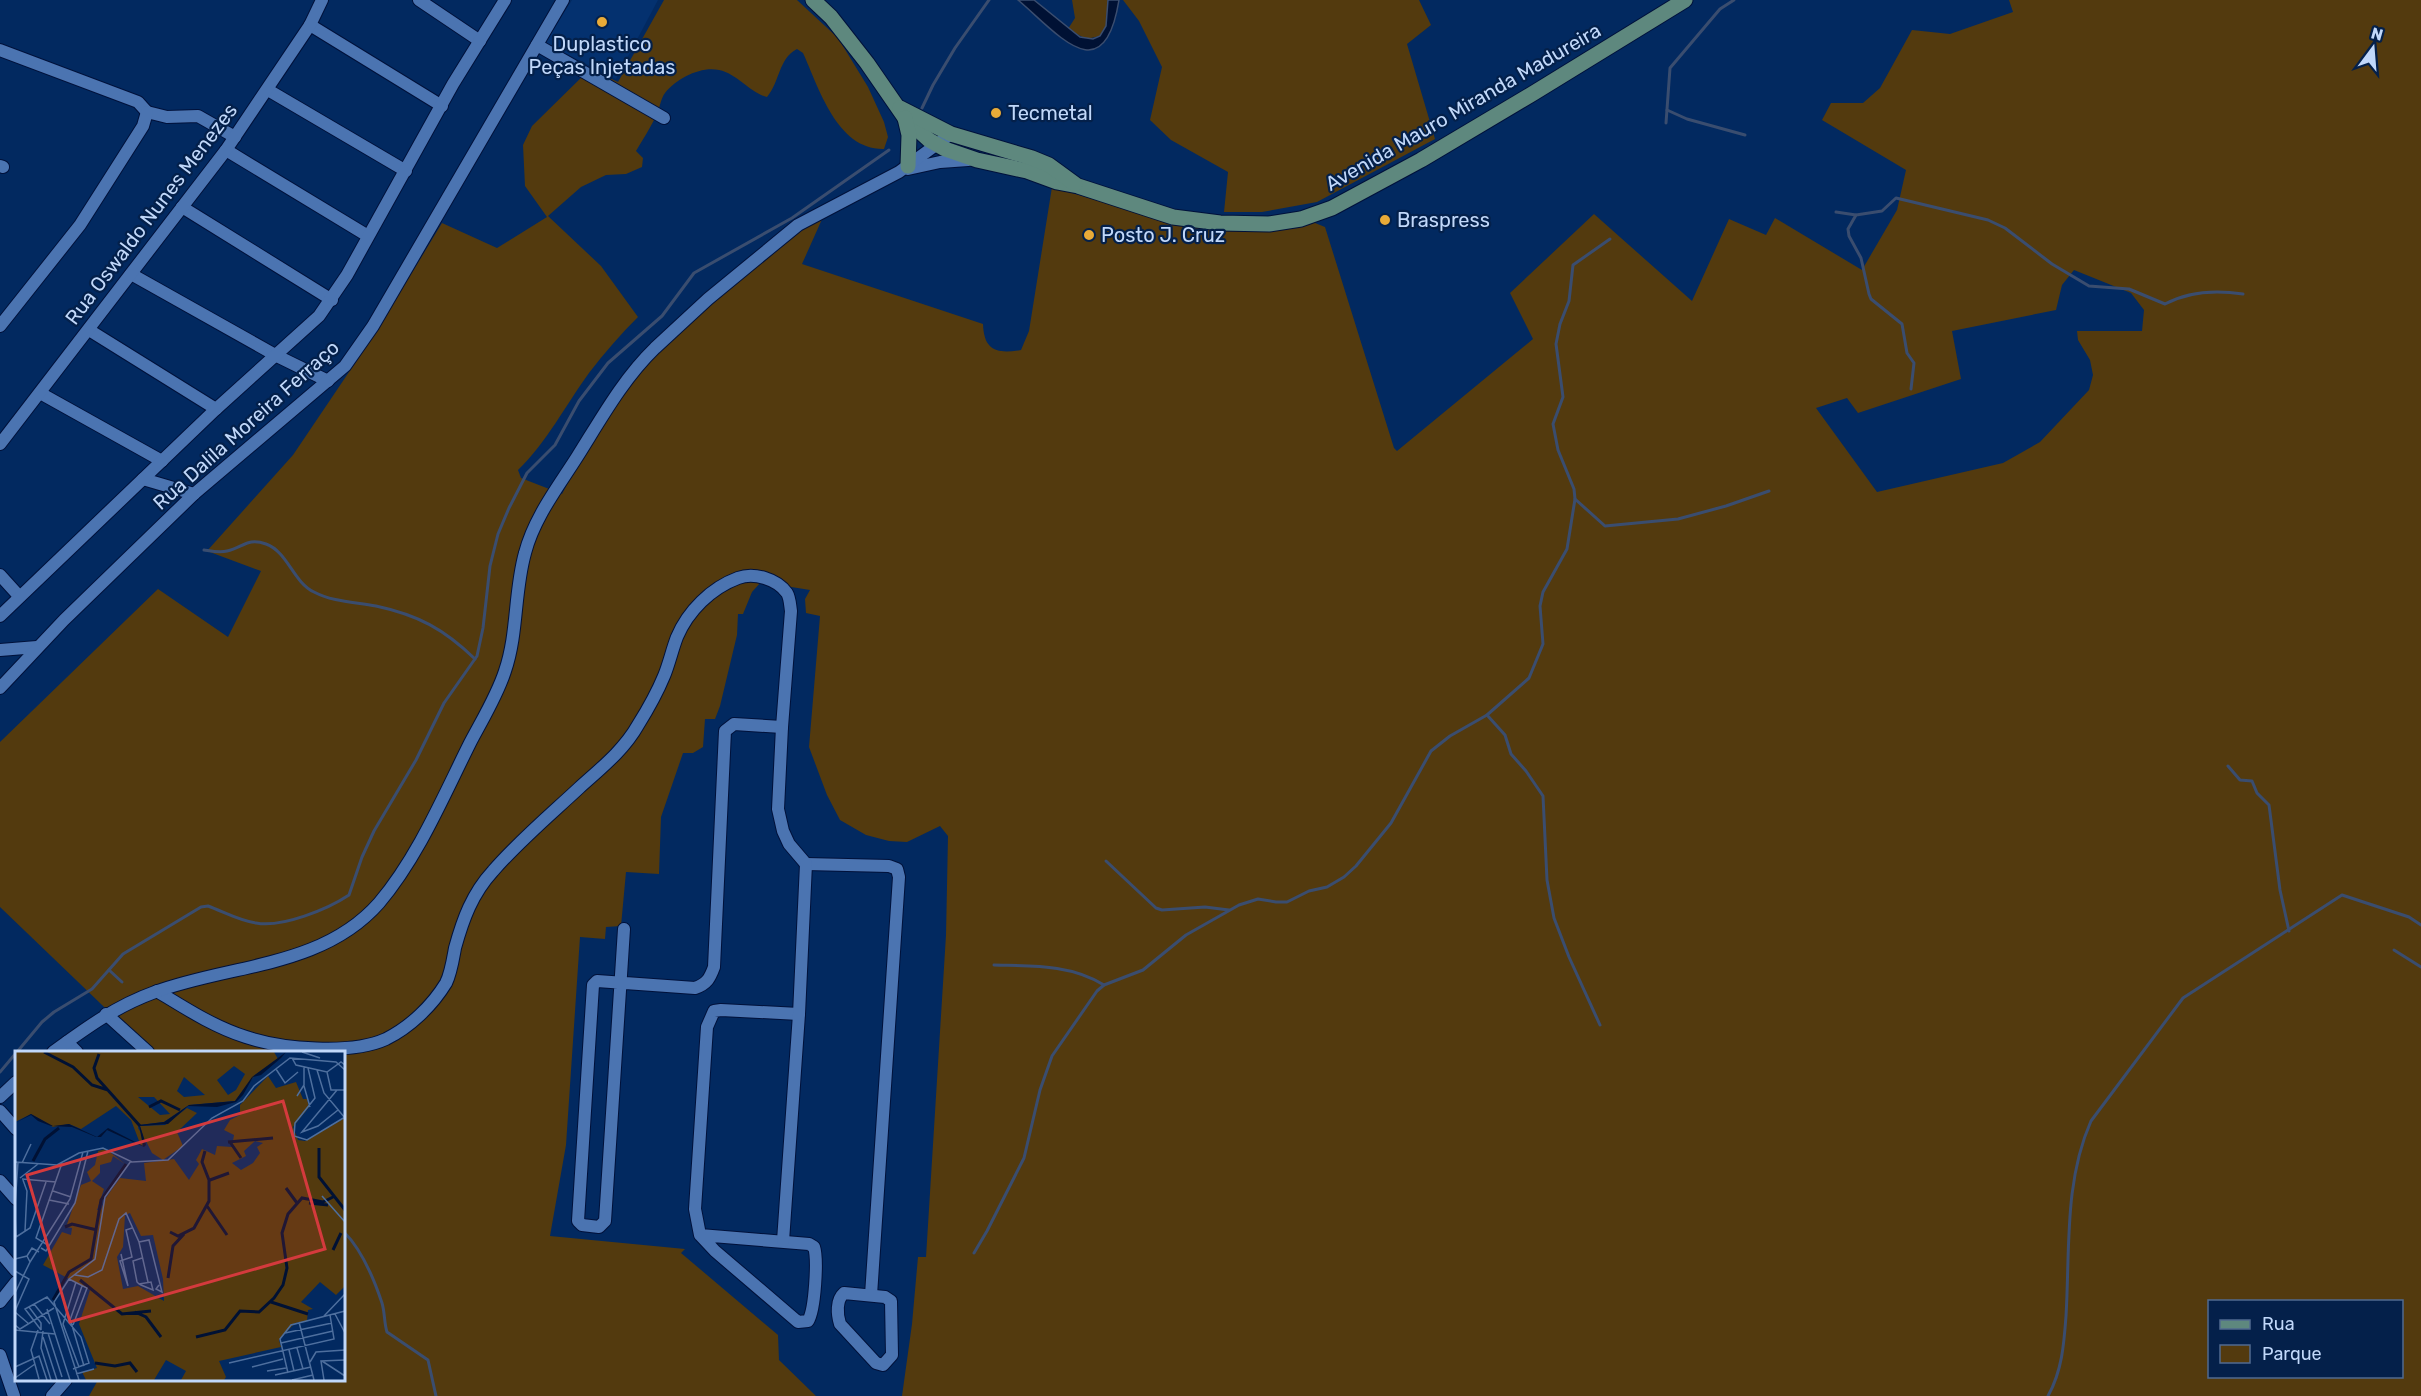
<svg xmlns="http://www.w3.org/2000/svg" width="2421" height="1396" viewBox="0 0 2421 1396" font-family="Rubik,sans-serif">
<rect width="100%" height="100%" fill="#022960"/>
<polygon fill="#04316f" points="572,0 658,0 616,79 545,43"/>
<g fill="#533a0e" fill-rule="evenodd">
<path d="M664 0H797L838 38 868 87 884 122 888 137 884 149C837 150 819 88 803 53L797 49C778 59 780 82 767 97 750 93 738 74 719 70 701 66 677 78 665 93 661 98 660 107 657 114 651 127 643 139 636 151L643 158 642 167 626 174 606 175 581 187 548 216 601 266 638 317C621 334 604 353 589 373 565 406 547 442 518 470L521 478 562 494 581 458 635 377 702 310 815 220 823 217 802 264 983 324C984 351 997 354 1021 350L1029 331 1052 187 1153 217 1310 221 1325 227 1394 448 1397 451 1533 339 1510 293 1594 214 1692 301 1729 219 1766 235 1775 218 1862 270 1897 210 1906 170 1822 120 1831 103H1863L1880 88 1912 30 1950 34 2013 12 2009 0H2421V1396H902L912 1324 918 1257H926L946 935 948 836 940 826 907 842 889 841 866 835 840 820 827 795 809 747 820 616 806 613 805 599 810 590 761 582 752 592 743 614H738L737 635 720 706 715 719H705L703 747 693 753H683L661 817 659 874 626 872 621 926 606 927 605 939 580 937 566 1145 550 1236 685 1249 681 1253 778 1335 779 1360 816 1396H89L98 1380H344V1052H151L0 907V742L158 589 228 637 261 571 207 551 293 455 376 332 442 223 497 248 547 217 525 186 523 145 532 126 590 69 618 82ZM2074 270 2131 293 2144 310 2142 331H2077L2078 340 2090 360 2093 375 2089 390 2040 442 2003 463 1877 492 1816 408 1847 398 1858 413 1961 379 1952 331 2056 310 2062 285ZM2210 1302H2402V1376H2210Z"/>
<polygon points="1072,0 1108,0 1106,26 1100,36 1086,39 1068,29 1075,18"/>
<polygon points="1123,0 1419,0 1431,25 1407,44 1435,139 1317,202 1262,212 1224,212 1228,172 1171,140 1150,120 1162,67 1139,21"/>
</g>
<path fill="#001134" stroke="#3a4d6f" stroke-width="1.5" d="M1018 0H1034L1080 37 1093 39 1100 36 1106 26 1108 0H1119C1104 93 1058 34 1018 0Z"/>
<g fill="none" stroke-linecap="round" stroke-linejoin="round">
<g stroke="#3a4d6f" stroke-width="3">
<polyline points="922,108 933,85 955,48 989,0"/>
<polyline points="1667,110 1687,119 1745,135"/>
<polyline points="1666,123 1670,68 1720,9 1734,0"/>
<path d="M1836 212 1856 215 1882 211 1896 198 1988 220 2005 228 2052 264 2089 286 2129 289 2165 304C2189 291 2217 290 2243 294"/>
<polyline points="1856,215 1848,229 1849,236 1861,258 1869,294 1871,299 1902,324 1907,353 1914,363 1911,389"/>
<polyline points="1575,499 1605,526 1678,519 1726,506 1769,491"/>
<path d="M204 550C211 551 220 553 227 551 243 548 247 537 266 544 288 552 293 582 314 592 333 602 355 602 376 606 418 615 444 629 475 659"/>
<polyline points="1487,715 1505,735 1511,754 1526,771 1543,796 1547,880 1554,918 1569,957 1600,1025"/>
<polyline points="2228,766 2240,780 2252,781 2257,793 2269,805 2280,890 2289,931"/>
<polyline points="1106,861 1156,908 1162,910 1205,907 1229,910"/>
<polyline points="2394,950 2421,967"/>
<path d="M994 965C1031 966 1071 964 1104 985"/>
<polyline points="109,970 122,982"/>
<polyline points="195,1051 196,1052"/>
<path d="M17 1052 42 1022 54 1012 92 989 123 954 201 907 208 906C224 912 240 921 256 923 282 928 328 909 349 895L362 857 374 831 416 760 444 703 477 656 483 628 490 566 498 534 509 508 527 473 555 445 579 401 608 363 662 316 694 273 792 218 889 150"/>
<polyline points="0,1072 16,1053"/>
<path d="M344 1232C362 1250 374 1279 382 1303 385 1313 384 1323 387 1332L428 1360 436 1396"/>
<polyline points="974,1253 987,1231 1024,1158 1040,1090 1052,1056 1097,991 1104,985 1143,970 1186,935 1239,905 1258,899 1276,902 1287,902 1309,891 1327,887 1344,877 1356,866 1391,823 1431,751 1450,736 1487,715 1529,678 1543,644 1540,606 1543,592 1567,549 1575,499 1574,489 1558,450 1553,424 1563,397 1556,344 1560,324 1569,301 1573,265 1610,239"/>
<path d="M2048 1396C2062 1371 2064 1344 2066 1316 2070 1250 2064 1182 2091 1121L2183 998 2342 895 2409 917 2421 925"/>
</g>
<g stroke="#00113a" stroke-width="14">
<g id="minor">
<polyline points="419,0 480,41"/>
<polyline points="310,25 442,106"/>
<polyline points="537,45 664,118"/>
<polyline points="0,50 138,102 147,112"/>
<polyline points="268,90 406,171"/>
<polyline points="147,112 167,117 198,116 235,137"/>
<polyline points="226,150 368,236"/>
<polyline points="0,166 3,167"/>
<polyline points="908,169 940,162 968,160"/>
<polyline points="182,207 332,300"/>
<polyline points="131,274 277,356 328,381"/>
<polyline points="0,326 80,225 143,126 147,112"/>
<polyline points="89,330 216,409"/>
<polyline points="40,393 162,461"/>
<polyline points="0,444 226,150 310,25 322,0"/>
<polyline points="143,479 194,494"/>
<polyline points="0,575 19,596"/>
<polyline points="0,616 216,409 319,316 347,275 453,84 505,0"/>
<polyline points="0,650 37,647"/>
<polyline points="0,688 64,620 194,494 345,366 373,326 563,0"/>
<polyline points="806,864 889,866 897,869 899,877 871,1295"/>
<path d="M624 929 605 1221 599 1227 582 1225 578 1221 593 985 597 981 695 988C707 984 710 978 714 967L725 731 734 724 782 727"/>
<path d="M157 991C185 1008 214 1027 246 1037 282 1049 351 1055 386 1039 410 1027 432 1006 446 983 451 973 453 959 455 948 463 919 472 894 493 871 519 841 550 815 579 788 600 769 624 750 638 725 648 709 657 693 664 676 669 664 672 650 677 637 688 611 711 588 738 578 754 572 777 579 787 593 790 598 790 605 791 611L782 727 778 809 783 831 789 844 806 864"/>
<polyline points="106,1014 148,1052"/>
<polyline points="67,1042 77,1052"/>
<path d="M53 1052C86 1028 116 1006 155 992 230 964 322 968 379 903 418 857 443 797 470 743 482 720 497 696 505 671 518 633 514 592 525 553 534 518 558 487 577 457 601 419 623 379 655 348L708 299 798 225 899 172 951 134"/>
<polyline points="0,1097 16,1082"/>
<polyline points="0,1111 16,1129"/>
<polyline points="0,1181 16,1199"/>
<path d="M700 1235 809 1244 814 1247C818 1259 815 1310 808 1321L798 1322 715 1251 700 1235 695 1209 707 1027 714 1011 721 1010 799 1014"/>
<polyline points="783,1241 799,1014 806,864"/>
<polyline points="0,1252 16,1271"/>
<path d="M844 1293 885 1297 891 1301 892 1355 883 1365 876 1363 840 1324C837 1314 836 1300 844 1293Z"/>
<polyline points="0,1302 16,1282"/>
<polyline points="0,1355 14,1396"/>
<polyline points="52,1396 66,1380"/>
</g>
</g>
<g stroke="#00113a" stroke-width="17">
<g id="major">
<polyline points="813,0 831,17 867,63 905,118 929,140 945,149 977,160 1027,171 1057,182 1078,186 1173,217 1220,223 1269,224 1301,219 1332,208 1421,160 1532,94 1685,0"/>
<polyline points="900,108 951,134 1032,158 1049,165 1075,184"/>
<polyline points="905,118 909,135 908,166"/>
</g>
</g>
<use href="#minor" stroke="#4b74b1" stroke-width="12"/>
<use href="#major" stroke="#5e887e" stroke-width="15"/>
</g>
<g fill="#e9ab38" stroke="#04204a" stroke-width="2">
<circle cx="602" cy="22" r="6"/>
<circle cx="996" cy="113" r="6"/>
<circle cx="1385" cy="220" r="6"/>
<circle cx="1089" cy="235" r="6"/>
</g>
<g text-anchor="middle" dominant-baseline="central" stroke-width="4.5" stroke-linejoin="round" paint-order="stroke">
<g font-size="20" fill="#c1d8fa" stroke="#04204a" text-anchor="start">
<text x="602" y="44" text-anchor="middle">Duplastico<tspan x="602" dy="23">Peças Injetadas</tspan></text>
<text x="1008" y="113">Tecmetal</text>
<text x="1397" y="220">Braspress</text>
<text x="1101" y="235">Posto J. Cruz</text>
</g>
<g font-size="20" fill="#c1d8fa" stroke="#04204a">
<text transform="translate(1463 107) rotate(-30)">Avenida Mauro Miranda Madureira</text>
<text transform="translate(151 214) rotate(-53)">Rua Oswaldo Nunes Menezes</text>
<text transform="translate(246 425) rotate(-42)">Rua Dalila Moreira Ferraço</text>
</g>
</g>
<g transform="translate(15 1051)">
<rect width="330" height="330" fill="#022960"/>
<path d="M0 1H259L263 8 240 24 220 50 174 54 149 71 124 74 123 77 128 85 125 75 150 74 172 57 182 62 162 81 168 95 148 109 137 102 131 90 126 95 116 69 101 55 66 78 54 73 38 76 16 63 0 71ZM219 15 230 23 221 39 213 44 202 29ZM169 26 190 44 169 46 162 40ZM123 46H139L155 63 145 64ZM253 25 261 37 281 31 288 48H292L294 56 278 76 283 89 290 90 330 67V235L321 244 305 231 286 251 298 258 293 259 292 270 280 272 264 289 266 296 204 310 211 326 209 329H166L171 320 151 309 139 329H71L67 321 82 317 64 273 75 239 28 214 47 181 56 184 57 177 51 176 66 134 76 130 72 121 80 114 83 100 91 98 110 113 98 105 96 111 85 114V122L77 130 89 138 82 159H86L90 148 105 127 131 130 129 112 159 108 174 129 184 113 181 109 187 98 200 104 202 95 217 96 219 84 209 79 215 69 225 64V54ZM240 90 248 92 242 96 245 102 238 112 226 119 217 112 231 105 229 100ZM115 162 126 185 138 184 148 228 149 250 123 235 108 238 102 206 108 196 110 164Z" fill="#533a0e" fill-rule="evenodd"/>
<path d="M271 1 266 7 246 24 238 26 228 44 221 51 202 56 173 55 153 73 125 75 130 90 131 94 129 96 92 79 86 86H81L57 76 36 75 23 70 16 64 0 72 16 63 38 75 54 73 82 86 93 77 128 95 124 74 149 71 174 54 220 50 237 26Z" fill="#001134"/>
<path fill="none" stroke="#001134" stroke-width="3" d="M29 1 58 16 77 34 93 39M84 3 79 17 82 27 125 75M134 56 146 50 165 59M213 91 258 87M215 91 226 107M304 97V126L330 159M18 110 30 88 44 77M195 129 214 122M271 137 282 152M294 152 313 154M192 155 212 184M50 176 57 173 82 179M155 181 163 185 179 177 194 150V129L187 111 190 100M318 199 326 182M153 227 158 195 169 183M65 229 107 263 136 260M38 249 54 221 76 208 86 149 111 113M256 251 293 263M120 261 131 266 146 286M181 286 210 279 225 260 244 261 259 247 268 234 272 217 267 182 273 163 287 147 308 151 318 146M80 312 100 315 115 312 122 321"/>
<path fill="none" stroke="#4e6f9e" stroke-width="1.5" d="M287 1 305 7M277 7 281 14 312 21 326 11 330 14M293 17 300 47 280 72 279 85 292 89 330 66M261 18 270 32 283 21M302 19 309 42 330 67M312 21 316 39H330M289 35 295 56M322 39 287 81 303 75 323 59M282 45 289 34V16M0 111 42 114 64 102 88 97 117 111 153 109 197 67 228 50 239 35 275 7 321 11 330 19M7 112 16 93M5 127 23 113M7 128 41 131M8 129 12 140 10 180M38 140 56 146M307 145 330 171M34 149 54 153M0 155 3 111M0 164 1 186M1 186 15 177 31 131M124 191 134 189 147 241 141 238 144 234M31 193 21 187 47 112M26 197 31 200 60 152 73 100M106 203 113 235M0 208 12 205 17 197 24 201M15 211 55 148 68 101M0 220 14 228 0 260M60 224 73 226 87 219 104 168 111 162 124 191 133 231M54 228 72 237 58 274M61 231 48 273 64 316M124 233 136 231 138 239 126 234 124 233 122 231 118 210 127 207M113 235 105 210 117 206 111 179 117 177M0 242 15 211 12 205M19 253 35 273M14 256 26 272V279M32 258 55 329M0 261 14 273M320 263 330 282M309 265 330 243M55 269 67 235M56 271 69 315M284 271 299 329M0 274 5 278 39 257M0 279 40 283M23 279 16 299 24 328M26 279 10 258 32 246 66 286 74 312 58 318M28 280 26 297 36 329M33 282 47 326M270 282 317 272M28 286 42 329M266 292 318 280M282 297 288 318M274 299 279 320M307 310 330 325M295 311 301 301 330 299M214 312 319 288 315 264M0 316 24 305 32 329M237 316 268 308M252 320 271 317M273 322 265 288 276 274 330 260M61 323 79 318M260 324 296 316M0 327 20 313M64 329 39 251 54 228 80 208 90 146 116 110M277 329 298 324M309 329 306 310 330 309"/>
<path fill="#d43a3d" fill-opacity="0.15" stroke="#d43a3d" stroke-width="3" d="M268 50 310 198 55 271 12 124Z"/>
<rect width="330" height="330" fill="none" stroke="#c1d8fa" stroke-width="3"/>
</g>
<rect x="2208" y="1300" width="195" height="78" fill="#04204a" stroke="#506a90" stroke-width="1.5"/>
<rect x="2220" y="1320" width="30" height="9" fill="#5e887e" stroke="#506a90" stroke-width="1.5"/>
<text x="2262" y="1330" font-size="18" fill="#c1d8fa">Rua</text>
<rect x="2220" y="1345" width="30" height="18" fill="#533a0e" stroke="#506a90" stroke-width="1.5"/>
<text x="2262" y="1360" font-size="18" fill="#c1d8fa">Parque</text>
<g transform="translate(2373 48) rotate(16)" stroke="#04204a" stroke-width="4.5" paint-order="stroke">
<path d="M0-4.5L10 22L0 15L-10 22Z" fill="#c1d8fa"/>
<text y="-9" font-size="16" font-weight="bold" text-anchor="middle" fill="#c1d8fa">N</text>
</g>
</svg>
